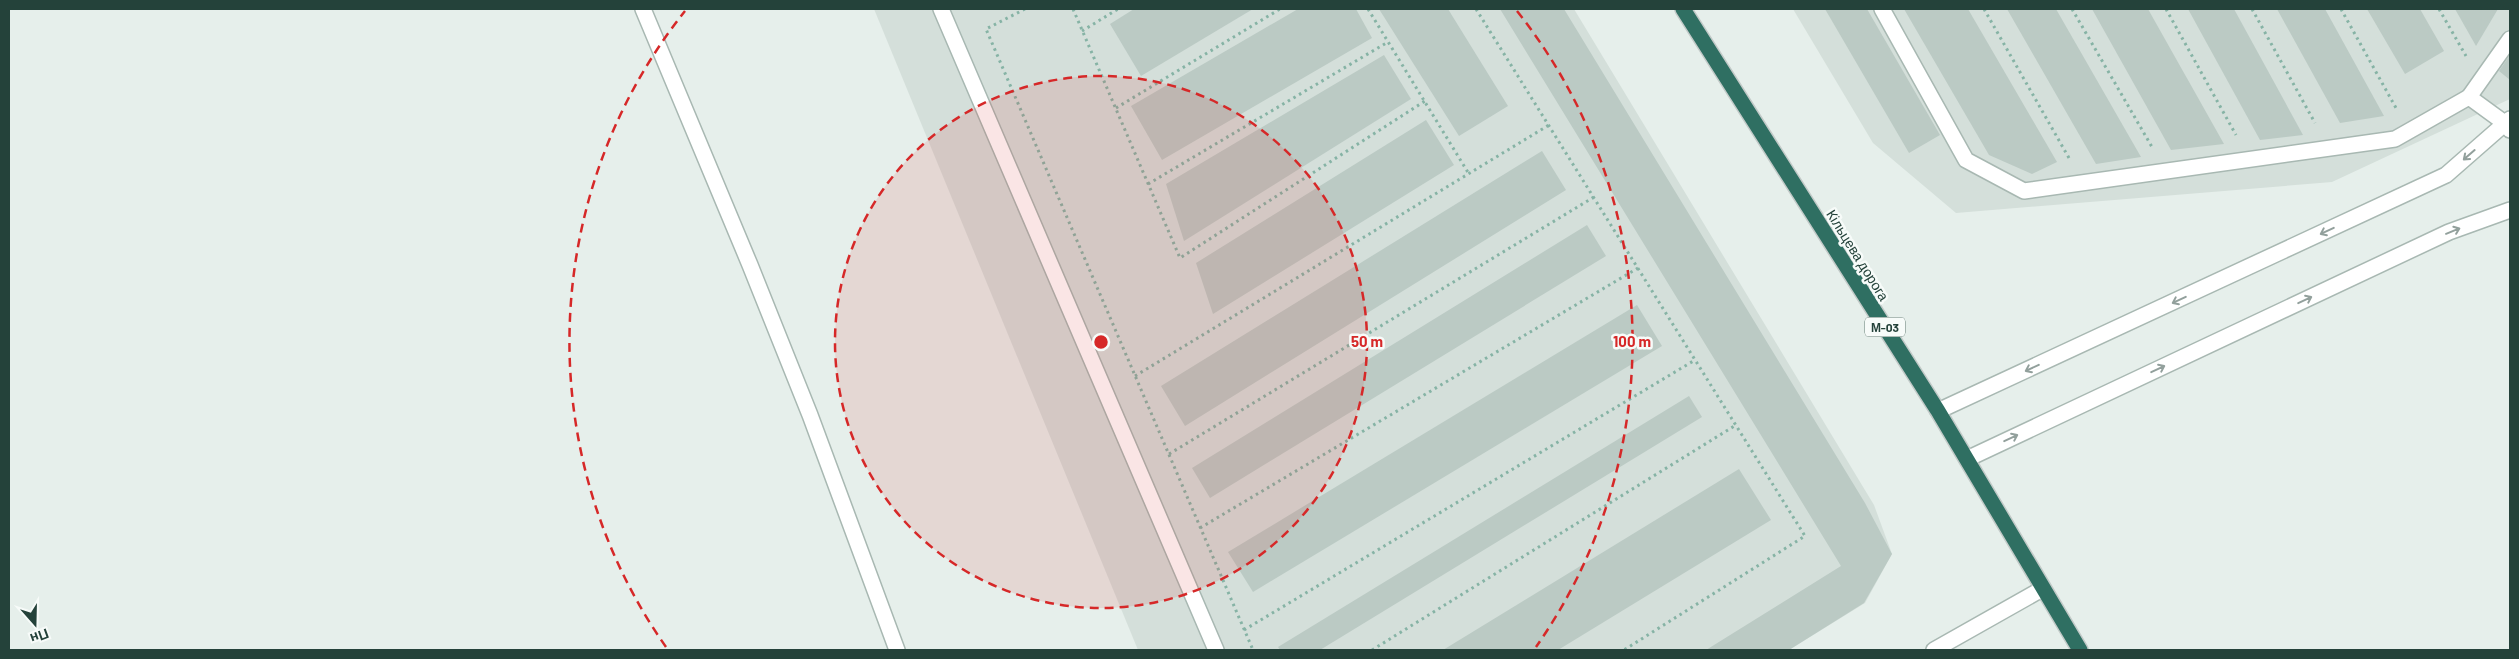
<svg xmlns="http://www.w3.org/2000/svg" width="2519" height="659" viewBox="0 0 2519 659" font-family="Barlow,sans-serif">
<rect width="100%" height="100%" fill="#e6efeb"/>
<g fill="#d4dfda">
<polygon points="874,9 1574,9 1874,505 1892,554 1865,603 1789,650 1138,650"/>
<polygon points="1793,9 2510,9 2510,99 2332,182 1956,213 1873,143"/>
</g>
<g fill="#bbcac4">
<polygon points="1134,9 1253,9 1141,76 1110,24"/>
<polygon points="1298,9 1356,9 1372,38 1162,160 1131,106"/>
<polygon points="1379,9 1448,9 1508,106 1459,136"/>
<polygon points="1500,9 1564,9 1865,503 1892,554 1864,603 1789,650 1706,650 1841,566"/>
<polygon points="1825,9 1867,9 1940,135 1909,153"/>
<polygon points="1904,9 1968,9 2057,162 2032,174 1989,155"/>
<polygon points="2007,9 2056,9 2141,157 2096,164"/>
<polygon points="2092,9 2148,9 2224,144 2171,150"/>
<polygon points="2188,9 2234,9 2303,135 2260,140"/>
<polygon points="2277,9 2325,9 2384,116 2340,123"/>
<polygon points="2367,9 2420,9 2444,51 2405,74"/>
<polygon points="2455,9 2498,9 2476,46"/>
<polygon points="1384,55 1411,99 1184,241 1166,184"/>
<polygon points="2510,55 2510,80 2499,71"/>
<polygon points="1426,120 1454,165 1213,314 1196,263"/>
<polygon points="1542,151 1566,190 1185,426 1161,386"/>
<polygon points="1587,225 1606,256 1210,498 1192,468"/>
<polygon points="1637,305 1662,346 1253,592 1228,552"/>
<polygon points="1689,396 1702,417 1320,650 1280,650 1278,647"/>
<polygon points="1739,469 1771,520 1558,650 1443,650"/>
</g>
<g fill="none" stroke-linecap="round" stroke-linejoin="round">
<g stroke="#a8b8b2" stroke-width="18">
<polyline id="lane" points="643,9 750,265 810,415 897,650"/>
</g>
<g stroke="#a8b8b2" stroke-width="18">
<g id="street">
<polyline points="941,9 1216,650"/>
<polyline points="1882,9 1966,160 2024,191 2395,139 2469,97 2506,124 2510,130"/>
<polyline points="2469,97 2510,39"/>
<polyline points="1938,411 2446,175 2510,119"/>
<polyline points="1967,459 2449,232 2510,210"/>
<polyline points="1934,650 2042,589"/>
</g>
</g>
<g stroke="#c2cac8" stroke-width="18">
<polyline id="highway" points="1683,9 1938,411 2080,650"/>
</g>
<g stroke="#86b3a5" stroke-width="3" stroke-dasharray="2.5 4" stroke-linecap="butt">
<polyline points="1025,9 986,29 1253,650"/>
<polyline points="1073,9 1180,258 1425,101"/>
<polyline points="1368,9 1469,174"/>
<polyline points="1476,9 1805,536 1624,650"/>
<polyline points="1984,9 2069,158"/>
<polyline points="2072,9 2152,147"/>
<polyline points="2166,9 2236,135"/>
<polyline points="2252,9 2315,123"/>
<polyline points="2341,9 2396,108"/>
<polyline points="2439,9 2466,56"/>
<polyline points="1082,31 1118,9"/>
<polyline points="1116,108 1280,9"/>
<polyline points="1148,184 1388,42"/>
<polyline points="1135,376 1549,125"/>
<polyline points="1169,454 1594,197"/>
<polyline points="1200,528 1638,268"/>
<polyline points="1244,630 1695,360"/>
<polyline points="1372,650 1736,425"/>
</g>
<use href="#lane" stroke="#fff" stroke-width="15"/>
<use href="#street" stroke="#fff" stroke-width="15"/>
<use href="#highway" stroke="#2f6f62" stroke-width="15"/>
</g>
<defs><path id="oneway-shaft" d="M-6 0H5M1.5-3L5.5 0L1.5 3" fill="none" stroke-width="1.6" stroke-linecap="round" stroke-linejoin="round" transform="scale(1.25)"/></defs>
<g stroke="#92a09c">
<use href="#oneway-shaft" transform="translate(2469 155) rotate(139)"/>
<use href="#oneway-shaft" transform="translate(2327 231) rotate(155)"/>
<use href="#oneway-shaft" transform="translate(2453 231) rotate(-22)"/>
<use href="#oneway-shaft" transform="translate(2179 300) rotate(155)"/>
<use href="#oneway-shaft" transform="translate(2305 300) rotate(-25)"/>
<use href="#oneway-shaft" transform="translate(2032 368) rotate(155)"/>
<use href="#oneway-shaft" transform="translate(2158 369) rotate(-25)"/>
<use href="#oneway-shaft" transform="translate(2011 438) rotate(-25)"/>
</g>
<circle cx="1101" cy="342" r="266" fill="#d62828" fill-opacity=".12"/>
<g fill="none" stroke="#d62828" stroke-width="2.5" stroke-dasharray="9 6">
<circle cx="1101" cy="342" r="266"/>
<path d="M666 647A531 531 0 0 1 685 11M1517 11A531 531 0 0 1 1536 647"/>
</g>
<g text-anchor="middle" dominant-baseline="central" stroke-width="5" stroke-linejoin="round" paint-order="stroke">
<rect fill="#f7fbf9" stroke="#637a73" stroke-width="1" x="1865" y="317.5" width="40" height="19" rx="4"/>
<g font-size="12" font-weight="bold" fill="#24423a">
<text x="1885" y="327">М-03</text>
</g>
<g font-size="14" fill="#24423a" stroke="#f7fbf9">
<text transform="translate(1858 255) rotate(58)">Кільцева дорога</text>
</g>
</g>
<circle cx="1101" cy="342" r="8" fill="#d62828" stroke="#f7fbf9" stroke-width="2.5"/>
<g font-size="15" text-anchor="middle" font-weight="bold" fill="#d62828" stroke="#f7fbf9" stroke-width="5" stroke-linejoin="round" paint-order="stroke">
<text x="1367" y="347">50 m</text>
<text x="1632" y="347">100 m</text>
</g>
<rect width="2519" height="659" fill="none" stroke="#24423a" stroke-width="20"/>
<g transform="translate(35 624) rotate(160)" stroke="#f7fbf9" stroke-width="4" paint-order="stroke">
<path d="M0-4L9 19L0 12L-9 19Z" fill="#24423a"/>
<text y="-8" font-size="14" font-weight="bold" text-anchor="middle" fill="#24423a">Пн</text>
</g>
</svg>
